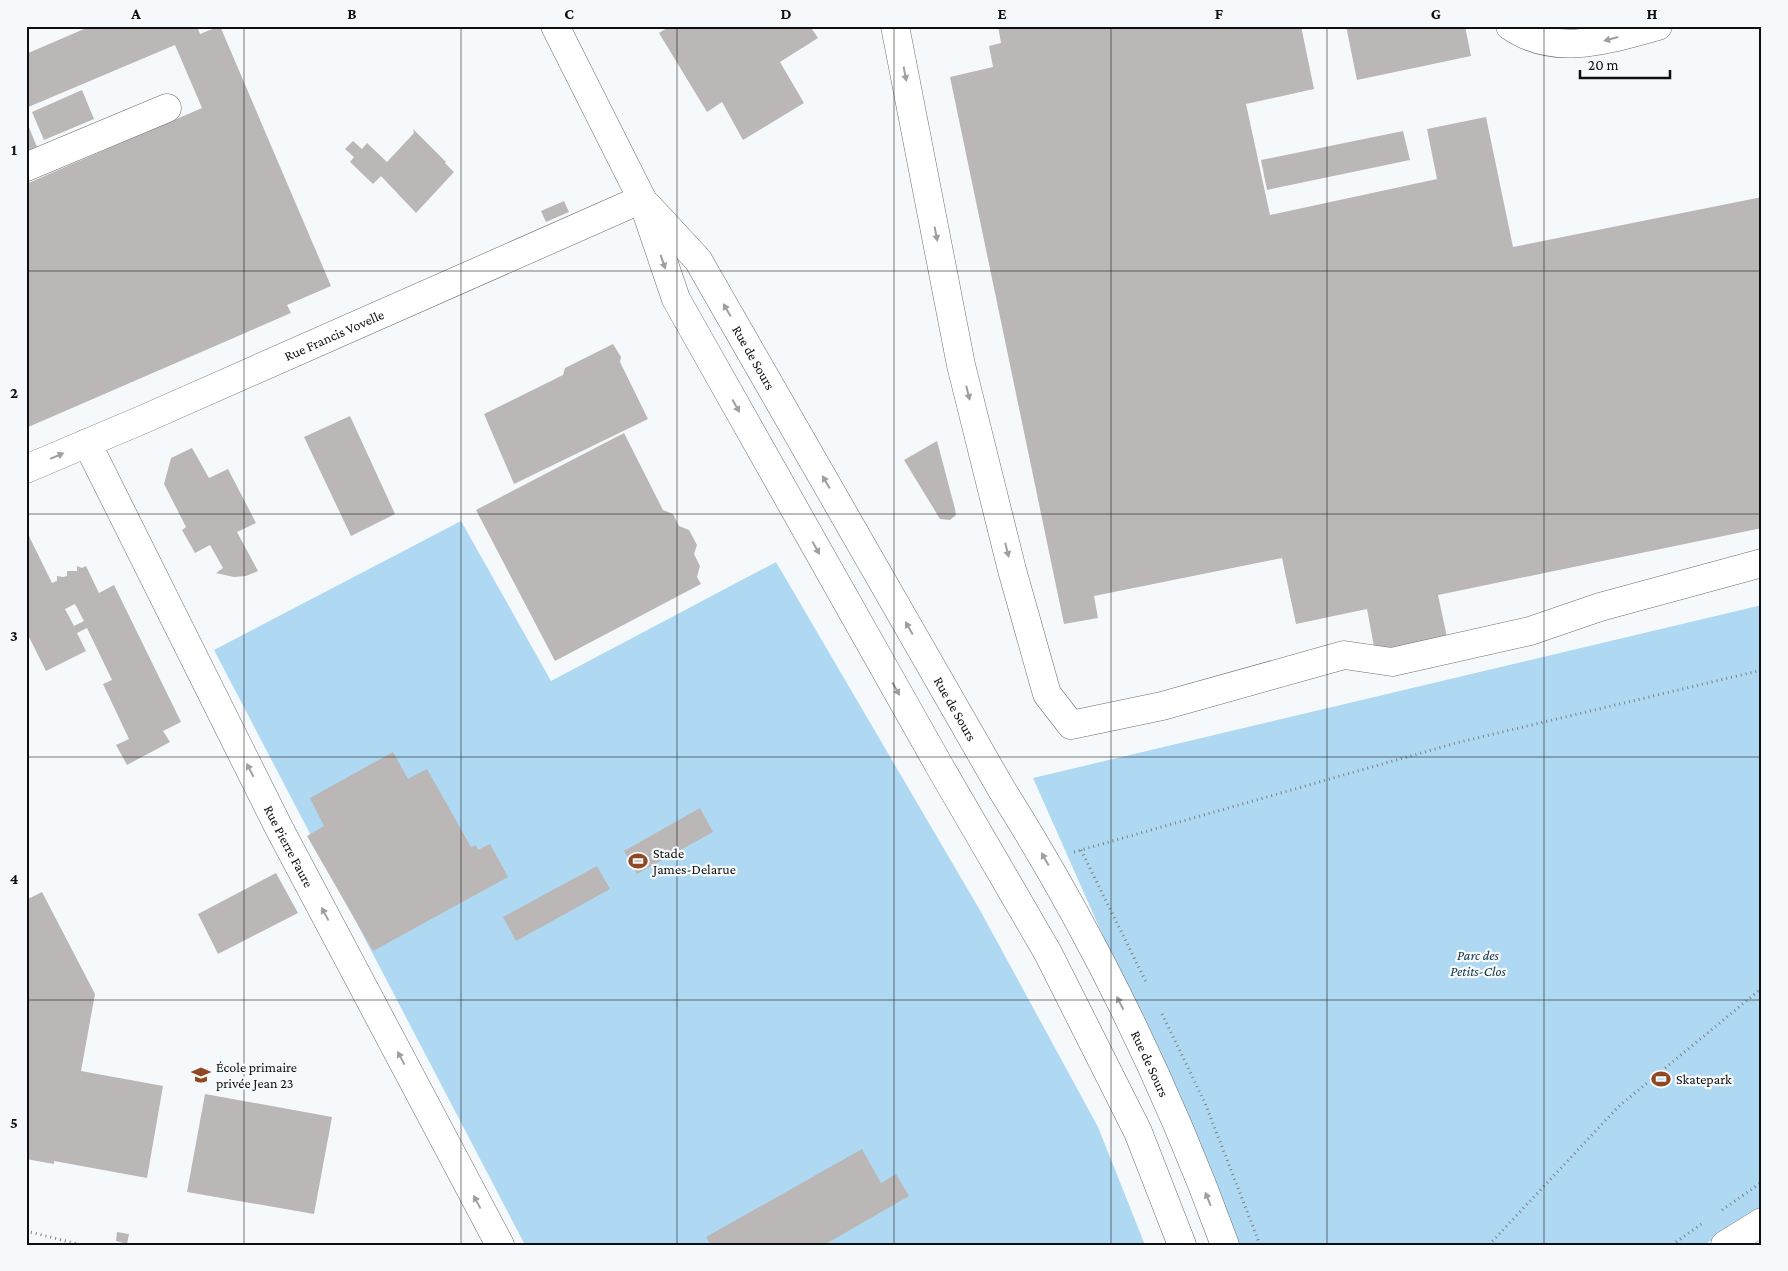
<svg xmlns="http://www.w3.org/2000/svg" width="1788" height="1271" viewBox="0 0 1788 1271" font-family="'Crimson Pro',serif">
<rect width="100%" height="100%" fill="#f6f9fb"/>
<g fill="#afd9f3">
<polygon points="461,521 551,681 776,562 981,912 1098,1127 1145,1245 525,1245 214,650"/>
<polygon points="1762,605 1762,1207 1704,1245 1240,1245 1033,778"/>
</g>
<g fill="#bbb7b6" fill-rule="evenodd">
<polygon points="91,26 197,26 200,34 220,26 331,286 287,305 291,313 26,428 26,184 202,108 175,45 26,108 26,54"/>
<polygon points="670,26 810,26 818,38 780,62 804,103 743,140 722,102 707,112 659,33"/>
<polygon points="998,26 1301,26 1314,89 1246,104 1270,215 1437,179 1427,129 1486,117 1513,247 1762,197 1762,528 1438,595 1447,637 1375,652 1367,609 1296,624 1282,558 1094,596 1098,618 1064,624 950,77 993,67 989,46 1001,43"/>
<polygon points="1346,26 1465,26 1471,56 1357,80"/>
<polygon points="82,90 94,119 44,140 32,112"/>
<polygon points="26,120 37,147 26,151"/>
<polygon points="413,129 446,162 445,163 454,172 416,213 381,176 373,184 350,162 354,157 345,149 353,141 362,149 367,143 387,162 414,133"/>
<polygon points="1403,131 1410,160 1267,190 1261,160"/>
<polygon points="564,201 569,212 546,222 541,211"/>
<polygon points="613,344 621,357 620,362 648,419 514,484 484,414 563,375 565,368"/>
<polygon points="350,416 395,514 351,536 304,437"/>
<polygon points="624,433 663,510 673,514 679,526 689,530 697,545 694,554 700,566 697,577 701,584 555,661 476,510"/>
<polygon points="937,441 955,509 956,515 950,520 940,519 904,460"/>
<polygon points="192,448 209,478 228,469 256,523 237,532 258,571 246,576 234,577 216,573 223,568 210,545 195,553 182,530 186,527 164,484 171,458"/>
<path d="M26 530 52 583 57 581V576L63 577 67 576V571H77V566L82 568 86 566 99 593 114 585 181 722 163 731 170 742 127 765 116 745 129 739 103 684 112 680 87 628 77 633 86 651 46 671 26 631ZM75 604 84 621 74 626 65 609Z"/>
<polygon points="393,752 408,779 427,769 471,847 476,845 478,850 490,844 508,877 373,951 307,836 324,826 310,798"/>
<polygon points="700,808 713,832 637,874 624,851"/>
<polygon points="597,866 610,889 516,941 503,917"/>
<polygon points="276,873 298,913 218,954 198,914"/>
<polygon points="42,892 95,994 81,1071 163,1086 147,1178 54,1161 54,1164 26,1159 26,900"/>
<polygon points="205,1094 332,1117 314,1214 187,1192"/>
<polygon points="862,1149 881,1183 896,1174 909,1196 824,1245 711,1245 706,1237"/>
<polygon points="117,1232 129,1234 127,1244 116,1241"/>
</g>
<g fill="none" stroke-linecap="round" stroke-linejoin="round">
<g stroke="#6b6e70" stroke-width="29">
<g id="minor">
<polyline points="895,26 961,365 1012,570 1047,694 1071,725 1162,706 1344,655 1392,662 1530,631 1600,607 1762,563"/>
<path d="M1510 26C1556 58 1609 39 1658 26"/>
<polyline points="26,167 167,108"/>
<path id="s1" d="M87 443 279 828 500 1245"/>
<path id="s2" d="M26 469 144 419 642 199"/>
<polyline points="1725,1245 1762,1222"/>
</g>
</g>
<g stroke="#6b6e70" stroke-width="29">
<g id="major">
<polyline points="555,26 642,199 676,299 940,767 1048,953 1138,1132 1182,1245"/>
<path id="s3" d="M648 206 698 260 1002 790C1092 933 1167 1086 1225 1245"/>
</g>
</g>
<g stroke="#7f8183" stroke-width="3" stroke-dasharray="1 4" stroke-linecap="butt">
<polyline points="1081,850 1147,984"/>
<polyline points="1074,852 1456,743 1762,670"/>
<polyline points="1162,1014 1205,1103 1260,1245"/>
<polyline points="1722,1210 1762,1182"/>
<polyline points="26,1231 82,1245"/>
<polyline points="1489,1245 1618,1107 1762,988"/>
<polyline points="1672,1245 1704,1222"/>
</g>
<use href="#minor" stroke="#fff" stroke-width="28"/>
<use href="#major" stroke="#fff" stroke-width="28"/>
</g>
<defs><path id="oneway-solid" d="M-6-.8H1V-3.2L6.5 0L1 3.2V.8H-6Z" transform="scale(1.25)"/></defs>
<g fill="#9f9f9f">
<use href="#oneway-solid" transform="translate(1611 39) rotate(165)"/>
<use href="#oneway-solid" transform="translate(905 74) rotate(79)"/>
<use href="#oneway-solid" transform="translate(936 234) rotate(79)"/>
<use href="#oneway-solid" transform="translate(663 262) rotate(71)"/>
<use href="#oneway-solid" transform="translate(727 310) rotate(-120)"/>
<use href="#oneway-solid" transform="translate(968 393) rotate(76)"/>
<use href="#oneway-solid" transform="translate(736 406) rotate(61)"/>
<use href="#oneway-solid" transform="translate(57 456) rotate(-23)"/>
<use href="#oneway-solid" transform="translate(826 482) rotate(-120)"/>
<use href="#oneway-solid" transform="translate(816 548) rotate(61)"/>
<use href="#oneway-solid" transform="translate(1007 550) rotate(76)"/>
<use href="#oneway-solid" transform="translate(909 628) rotate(-120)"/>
<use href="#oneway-solid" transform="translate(896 689) rotate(61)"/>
<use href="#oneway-solid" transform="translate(250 770) rotate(-117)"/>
<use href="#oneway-solid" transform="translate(1045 859) rotate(-120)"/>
<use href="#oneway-solid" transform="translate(325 914) rotate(-118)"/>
<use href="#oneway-solid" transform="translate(1120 1003) rotate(-117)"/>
<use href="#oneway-solid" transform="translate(401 1058) rotate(-118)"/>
<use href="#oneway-solid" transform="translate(1208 1199) rotate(-112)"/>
<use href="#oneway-solid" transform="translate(477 1202) rotate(-118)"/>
</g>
<path fill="none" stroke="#0e0f10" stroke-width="1" stroke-opacity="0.55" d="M244 26V1245M461 26V1245M677 26V1245M894 26V1245M1111 26V1245M1327 26V1245M1544 26V1245M26 271H1762M26 514H1762M26 757H1762M26 1000H1762"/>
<defs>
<g id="stadium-bare" transform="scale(1.5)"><path d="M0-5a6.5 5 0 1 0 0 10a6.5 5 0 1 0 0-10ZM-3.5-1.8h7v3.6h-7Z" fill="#8f4824" stroke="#f6f9fb" stroke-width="2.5" paint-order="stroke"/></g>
<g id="school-bare" transform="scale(1.5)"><path d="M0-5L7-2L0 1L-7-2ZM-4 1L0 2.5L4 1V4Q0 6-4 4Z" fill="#8f4824" stroke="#f6f9fb" stroke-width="2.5" paint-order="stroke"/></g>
</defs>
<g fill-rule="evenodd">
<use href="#stadium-bare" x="638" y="861"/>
<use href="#school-bare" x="201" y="1075"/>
<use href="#stadium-bare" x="1661" y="1079"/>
</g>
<g text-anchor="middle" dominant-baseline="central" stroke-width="4.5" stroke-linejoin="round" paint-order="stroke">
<g font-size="14" fill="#0e0f10" stroke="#f6f9fb">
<text stroke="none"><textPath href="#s2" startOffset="336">Rue Francis Vovelle</textPath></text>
<text stroke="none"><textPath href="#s3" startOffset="186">Rue de Sours</textPath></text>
<text stroke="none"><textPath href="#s3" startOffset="591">Rue de Sours</textPath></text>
<text stroke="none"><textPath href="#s1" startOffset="451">Rue Pierre Faure</textPath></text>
<text stroke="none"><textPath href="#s3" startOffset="996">Rue de Sours</textPath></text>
</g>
<g font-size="14" fill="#0e0f10" stroke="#f6f9fb" text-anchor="start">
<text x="653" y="853">Stade<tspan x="653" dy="16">James-Delarue</tspan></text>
<text x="216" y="1067">École primaire<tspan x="216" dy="16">privée Jean 23</tspan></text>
<text x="1676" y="1079">Skatepark</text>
</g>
<g font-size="14" font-style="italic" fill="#133040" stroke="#f6f9fb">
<text x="1478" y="955">Parc des<tspan x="1478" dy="16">Petits-Clos</tspan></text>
</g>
</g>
<rect width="1788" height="1271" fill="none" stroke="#f6f9fb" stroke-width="55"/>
<path d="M1580 70v8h90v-8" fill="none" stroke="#0e0f10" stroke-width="2.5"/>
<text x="1588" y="70" font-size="15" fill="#0e0f10" stroke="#f6f9fb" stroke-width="4" paint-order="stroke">20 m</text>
<rect x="28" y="28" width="1732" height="1216" fill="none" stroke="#0e0f10" stroke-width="2"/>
<g font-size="16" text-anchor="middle" font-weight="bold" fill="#0e0f10">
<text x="136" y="19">A</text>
<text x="352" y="19">B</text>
<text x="569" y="19">C</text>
<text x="786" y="19">D</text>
<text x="1002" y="19">E</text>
<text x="1219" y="19">F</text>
<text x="1436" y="19">G</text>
<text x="1652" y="19">H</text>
<text x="14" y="155">1</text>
<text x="14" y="398">2</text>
<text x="14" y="641">3</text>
<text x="14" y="884">4</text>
<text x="14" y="1128">5</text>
</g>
</svg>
